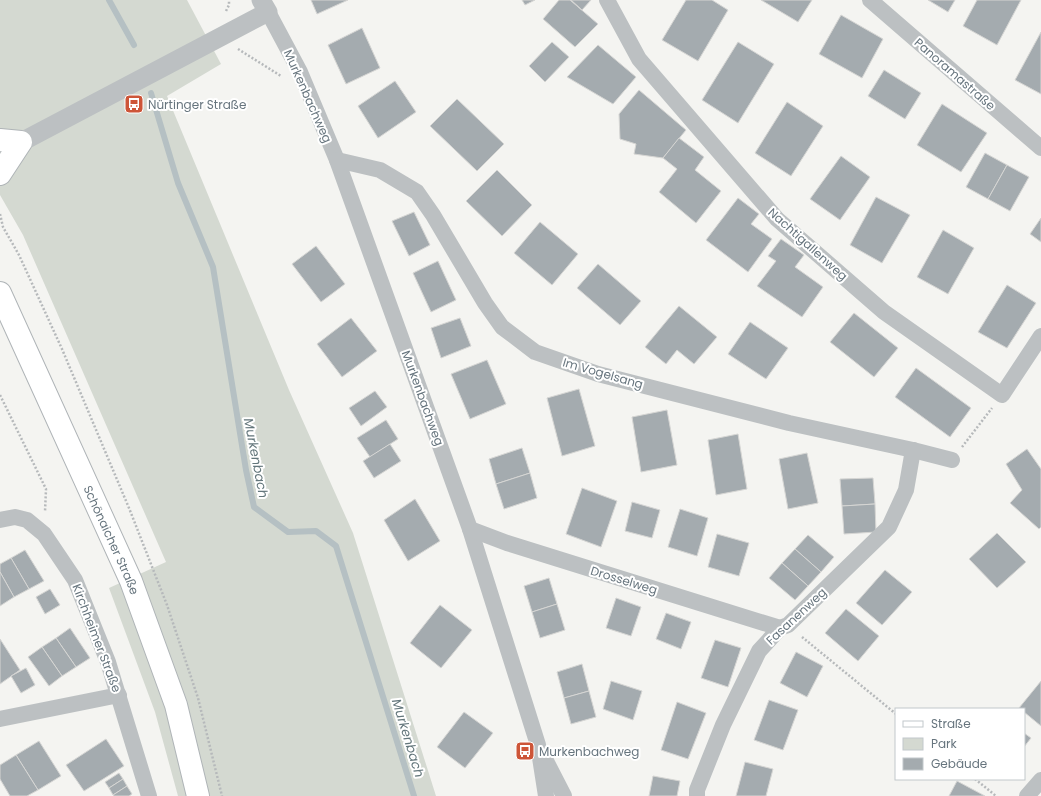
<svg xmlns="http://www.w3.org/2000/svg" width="1041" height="796" viewBox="0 0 1041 796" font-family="Poppins,sans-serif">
<rect width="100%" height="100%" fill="#f4f4f1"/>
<polygon fill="#d4d9d1" points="0,0 187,0 221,64 167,96 289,390 353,533 436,796 178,796 155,712 109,588 166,562 23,235 0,195"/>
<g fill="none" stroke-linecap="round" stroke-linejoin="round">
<g stroke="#b5c0c3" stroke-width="6">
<polyline points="109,0 134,45"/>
<polyline points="151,93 178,183 213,267 246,470 254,507 288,532 316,531 336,546 414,796"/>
</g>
</g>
<g fill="#a4abaf" stroke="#d6d6d4">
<polygon points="311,0 348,0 317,14"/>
<polygon points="522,0 535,0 525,5"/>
<polygon points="559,0 570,0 598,24 575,47 543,19"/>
<polygon points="571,0 591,0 582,10"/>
<polygon points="686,0 712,0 728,10 698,61 662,40"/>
<polygon points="761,0 812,0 798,22"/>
<polygon points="928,0 955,0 948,12"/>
<polygon points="977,0 1021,0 997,45 963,26"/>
<polygon points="841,15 883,39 862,78 819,54"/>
<polygon points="362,28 380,68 346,84 328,45"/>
<polygon points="1041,32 1041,94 1015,80"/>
<polygon points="552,42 569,57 545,82 529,66"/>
<polygon points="738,42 774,64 738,123 702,100"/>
<polygon points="598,45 636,77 613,104 567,77"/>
<polygon points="884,70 921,93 905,119 868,96"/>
<polygon points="395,81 416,112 378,138 358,106"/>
<polygon points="639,90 686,130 663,158 634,154 636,144 620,139 619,114"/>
<polygon points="457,99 504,144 477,171 430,126"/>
<polygon points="787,102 823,126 791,176 755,153"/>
<polygon points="942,104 987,133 961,172 917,145"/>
<polygon points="679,138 704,157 695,170 721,191 696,223 659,192 677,169 663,158"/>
<polygon points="985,153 1007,165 988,199 966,187"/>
<polygon points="841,156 870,177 840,220 810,199"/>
<polygon points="1007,165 1029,177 1010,211 988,199"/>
<polygon points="497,170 532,205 502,236 466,201"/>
<polygon points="876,197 910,215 882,263 850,245"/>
<polygon points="738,198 759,214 751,224 772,239 748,272 706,240"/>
<polygon points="414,212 430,245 409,256 392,221"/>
<polygon points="1041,218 1041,242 1030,234"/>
<polygon points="540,222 578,254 552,285 514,253"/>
<polygon points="943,230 974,248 948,294 917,277"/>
<polygon points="781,239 804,255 795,267 823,287 802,317 757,286 776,261 768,256"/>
<polygon points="316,246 345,284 321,302 292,264"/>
<polygon points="438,261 456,300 431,312 413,273"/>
<polygon points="598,264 641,301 620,325 577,288"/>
<polygon points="1007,285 1036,303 1007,348 978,332"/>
<polygon points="679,306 717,337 694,364 677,350 666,364 645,347"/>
<polygon points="854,313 898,348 874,377 830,342"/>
<polygon points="351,318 377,351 342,377 317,344"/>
<polygon points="460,318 471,346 441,358 431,328"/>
<polygon points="750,322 788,348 766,379 728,354"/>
<polygon points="487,360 506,404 470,419 451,374"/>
<polygon points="916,368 971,408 950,437 895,397"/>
<polygon points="579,389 595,446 562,456 547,398"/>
<polygon points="375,391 387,407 361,426 349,408"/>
<polygon points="667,410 677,465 641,472 632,417"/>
<polygon points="386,420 398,439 370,457 357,438"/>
<polygon points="738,434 747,489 716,495 708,440"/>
<polygon points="390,444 401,461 374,478 363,461"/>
<polygon points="522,448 530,473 496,484 489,459"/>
<polygon points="1027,449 1041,469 1041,527 1039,529 1010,503 1022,490 1006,464"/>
<polygon points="807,453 818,503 788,509 779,459"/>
<polygon points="530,473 537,498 504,509 496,484"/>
<polygon points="873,478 875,504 842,506 840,479"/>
<polygon points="582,488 617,501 601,547 566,534"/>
<polygon points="415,499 440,541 408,561 384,520"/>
<polygon points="632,502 660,510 652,538 625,531"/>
<polygon points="875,504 876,532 844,534 842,506"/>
<polygon points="680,509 708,518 697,556 668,547"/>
<polygon points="997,533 1026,562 997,588 969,559"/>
<polygon points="717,534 749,543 739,576 708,567"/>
<polygon points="808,535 834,557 821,572 795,549"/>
<polygon points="795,549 821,572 808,586 782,563"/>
<polygon points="25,550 44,581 29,589 11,558"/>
<polygon points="11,558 29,589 14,597 0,572 0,564"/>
<polygon points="782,563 808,586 795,600 769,578"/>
<polygon points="885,570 912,592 882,625 856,603"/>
<polygon points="0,572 14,597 0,606"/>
<polygon points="549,578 557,604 532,612 524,586"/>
<polygon points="50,589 60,605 45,614 36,597"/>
<polygon points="616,598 641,607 631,636 606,628"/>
<polygon points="557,604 565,630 540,638 532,612"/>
<polygon points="440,605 472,630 441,668 410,643"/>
<polygon points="846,609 879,636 858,661 825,633"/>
<polygon points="666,613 691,622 681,649 656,639"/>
<polygon points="70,628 90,658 76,667 56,638"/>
<polygon points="56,638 76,667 62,676 42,647"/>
<polygon points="0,639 20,670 0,684"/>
<polygon points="715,640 741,648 728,687 701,678"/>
<polygon points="42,647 62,676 49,686 28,657"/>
<polygon points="796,652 823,666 807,697 780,683"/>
<polygon points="582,664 589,691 564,698 557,672"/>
<polygon points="26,668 35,685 21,693 11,676"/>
<polygon points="611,681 642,691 633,720 603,709"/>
<polygon points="1041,681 1041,726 1024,712 1024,709 1019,708"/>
<polygon points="589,691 596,717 571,724 564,698"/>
<polygon points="769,700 798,710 783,750 754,740"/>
<polygon points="677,702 706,713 688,759 661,750"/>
<polygon points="464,712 493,733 465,768 437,747"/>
<polygon points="1024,733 1031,738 1024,747"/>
<polygon points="106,739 124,766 84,791 66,765"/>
<polygon points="39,741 61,776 38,790 16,755"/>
<polygon points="16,755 38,790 27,796 10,796 0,779 0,765"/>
<polygon points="745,762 773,769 766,796 736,796"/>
<polygon points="119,773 123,779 109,788 105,782"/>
<polygon points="653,776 680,781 677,796 649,796"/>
<polygon points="123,779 127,786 113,795 109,788"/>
<polygon points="957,781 985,796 949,796"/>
<polygon points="127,786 132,794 129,796 114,796 113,795"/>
</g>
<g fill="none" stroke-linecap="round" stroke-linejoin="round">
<g stroke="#afb4b7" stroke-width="24">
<g id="secondary">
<polyline points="0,140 21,142 0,174"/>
<path id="s1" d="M0 293 131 581 176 705 198 796"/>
</g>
</g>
<g stroke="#b6b9bb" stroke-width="2.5" stroke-dasharray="2 2" stroke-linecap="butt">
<polyline points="226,11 229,5 229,0"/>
<polyline points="238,49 281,76"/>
<polyline points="0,214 3,227 19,255 62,349 129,508 167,605 198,698 222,796"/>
<polyline points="0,395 46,489 45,512"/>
<polyline points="962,447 992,408"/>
<polyline points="802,637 896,714"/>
<polyline points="975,779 996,796"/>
</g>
<g stroke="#bcc0c2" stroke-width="16">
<polyline points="607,0 639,59 777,219 884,312 1002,395 1041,336"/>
<polyline points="870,0 1041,148"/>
<polyline points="268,12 300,72 337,160 470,529 538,745 546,796"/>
<polyline points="337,160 380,170 417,192 433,215 485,303 502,327 535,352 598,374 789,423 913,450 952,460"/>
<polyline points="0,520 15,517 27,520 44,534 75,580 108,662 149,796"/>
<polyline points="470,529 507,543 780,628"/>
<polyline points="0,719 119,695"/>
<polyline points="545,759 564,796"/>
<polyline points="697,796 697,790 723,725 759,651 780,628 788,625 889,527 906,490 913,450"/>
<polyline points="1027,796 1041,780"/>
</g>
<polyline stroke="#bcc0c2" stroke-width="19" points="8,149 268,12 261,0"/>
<use href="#secondary" stroke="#fff" stroke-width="22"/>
</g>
<defs>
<g id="bus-square" transform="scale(1)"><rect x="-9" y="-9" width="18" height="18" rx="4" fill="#cd5538" stroke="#fff"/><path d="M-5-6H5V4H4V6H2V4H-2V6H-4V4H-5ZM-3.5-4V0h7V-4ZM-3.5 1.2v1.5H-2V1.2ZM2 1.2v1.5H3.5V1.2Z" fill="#fff"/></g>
</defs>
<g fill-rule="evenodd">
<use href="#bus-square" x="134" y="104"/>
<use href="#bus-square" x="525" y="751"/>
</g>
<g text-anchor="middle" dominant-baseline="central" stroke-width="4" stroke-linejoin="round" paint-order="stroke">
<g font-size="12" fill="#67757e" stroke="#fff">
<text transform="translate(955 74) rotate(41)">Panoramastraße</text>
<text transform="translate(308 96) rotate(66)">Murkenbachweg</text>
<text transform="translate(808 244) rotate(42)">Nachtigallenweg</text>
<text transform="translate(603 373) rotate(16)">Im Vogelsang</text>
<text transform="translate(423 398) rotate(70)">Murkenbachweg</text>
<text stroke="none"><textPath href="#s1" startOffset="271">Schönaicher Straße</textPath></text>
<text transform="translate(624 580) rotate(17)">Drosselweg</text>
<text transform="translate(796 616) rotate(-43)">Fasanenweg</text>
<text transform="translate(97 638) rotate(69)">Kirchheimer Straße</text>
</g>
<g font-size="12" fill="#67757e" stroke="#fff" text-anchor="start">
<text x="148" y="104">Nürtinger Straße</text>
<text x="539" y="751">Murkenbachweg</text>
</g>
<g font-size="13" font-style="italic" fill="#63767b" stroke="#fff">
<text transform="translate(256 458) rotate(79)">Murkenbach</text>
<text transform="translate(408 738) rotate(73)">Murkenbach</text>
</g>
</g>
<rect x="895" y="708" width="130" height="72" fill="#ffffff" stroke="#c2c8cb"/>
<rect x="903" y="721" width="20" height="6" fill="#ffffff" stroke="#c2c8cb"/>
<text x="931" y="728" font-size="12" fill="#67757e">Straße</text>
<rect x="903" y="738" width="20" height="12" fill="#d4d9d1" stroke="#c2c8cb"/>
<text x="931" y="748" font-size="12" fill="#67757e">Park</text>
<rect x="903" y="758" width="20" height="12" fill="#a4abaf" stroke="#c2c8cb"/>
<text x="931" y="768" font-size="12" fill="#67757e">Gebäude</text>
</svg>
